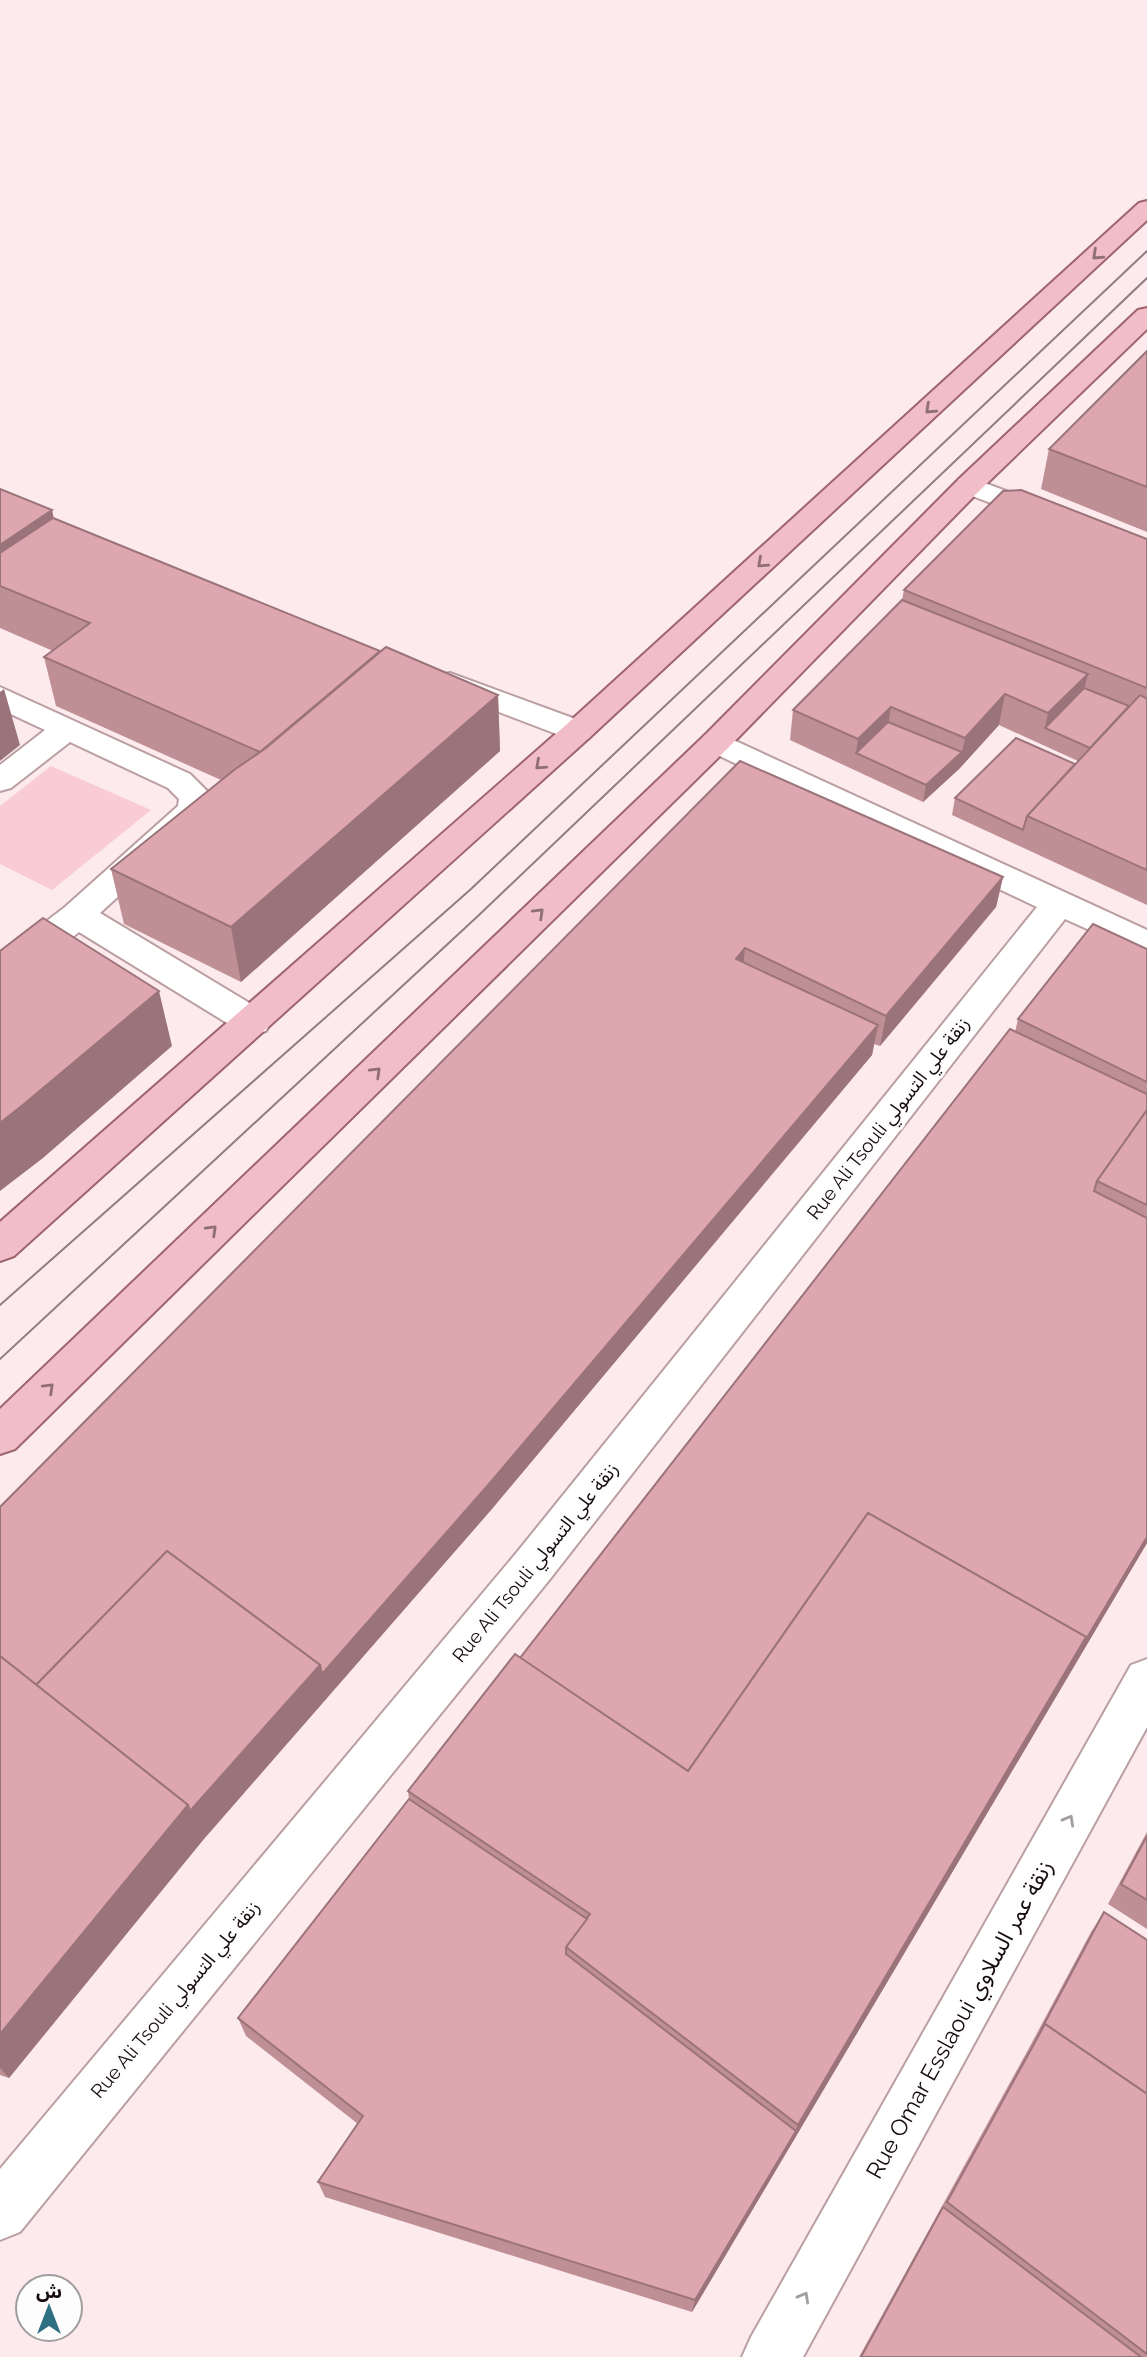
<svg xmlns="http://www.w3.org/2000/svg" width="1147" height="2357" viewBox="0 0 1147 2357" font-family="Raleway,'Noto Sans Arabic',sans-serif">
<rect width="100%" height="100%" fill="#fceaed"/>
<polygon fill="#f9ccd3" points="51,766 151,810 52,890 0,864 0,806"/>
<g fill="none" stroke-linecap="round" stroke-linejoin="round">
<g stroke="#ba9ea2" stroke-width="4">
<g id="minor">
<polygon points="969,477 1054,509 1058,515 1054,521 1044,523 959,491 955,485 959,479"/>
<polygon points="450,673 589,724 594,731 589,738 578,741 567,738 439,689 435,682 439,675"/>
<polygon points="0,687 190,774 212,796 204,818 100,913 266,1013 271,1022 266,1031 253,1035 240,1031 79,932 12,985 0,989 0,957 65,907 178,806 179,799 168,788 70,742 11,788 0,791 0,765 45,730 0,709"/>
<polygon points="716,732 1147,930 1147,956 1065,919 550,1579 20,2232 0,2240 0,2169 518,1551 1037,907 705,749 700,742 705,735"/>
<polygon points="1147,1659 1147,1727 803,2357 742,2357 751,2337 1131,1665"/>
</g>
</g>
<g stroke="#9e646e" stroke-width="4">
<g id="major">
<polygon points="1147,201 1147,220 589,738 14,1256 0,1261 0,1222 567,724 1139,203"/>
<polygon points="1147,308 1147,329 979,491 727,749 15,1449 0,1454 0,1409 705,735 959,479 1138,310"/>
</g>
</g>
<use href="#minor" fill="#fff" fill-rule="evenodd"/>
<use href="#major" fill="#f1bec7" fill-rule="evenodd"/>
<g stroke="#8d7f81" stroke-width="2">
<polyline points="0,1305 471,889 1147,251"/>
<polyline points="0,1359 479,915 1147,278"/>
</g>
</g>
<g fill="#bf8f96">
<polygon points="1147,351 1147,532 1041,489 1049,449"/>
<polygon points="0,489 52,510 53,518 380,651 498,695 500,751 241,982 124,924 111,869 221,780 56,706 44,657 53,651 0,628"/>
<polygon points="1147,539 1147,905 952,815 955,798 1075,764 1078,761 999,725 959,769 923,802 790,740 793,710 902,600 904,590"/>
<polygon points="740,761 1003,877 996,907 880,1046 874,1044 872,1055 491,1510 203,1840 9,2078 0,2075 0,1507"/>
<polygon points="1147,949 1147,1543 692,2312 325,2197 318,2182 358,2124 246,2036 238,2018 409,1799 408,1791 520,1658 1015,1032 1018,1019"/>
<polygon points="1147,1832 1147,1929 1108,1904"/>
<polygon points="1104,1912 1147,1940 1147,2357 859,2357 1029,2048 1091,1932"/>
</g>
<g fill="#9b747a">
<polygon points="52,510 64,565 0,586 0,545"/>
<polygon points="1088,674 1080,705 1045,728 1048,713"/>
<polygon points="4,689 20,745 0,761 0,692"/>
<polygon points="1005,694 999,725 959,769 923,802 926,785 962,752 965,738"/>
<polygon points="498,695 500,751 241,982 231,927"/>
<polygon points="891,707 886,738 856,753 858,739"/>
<polygon points="1003,877 996,907 880,1046 886,1016"/>
<polygon points="745,948 742,978 736,959"/>
<polygon points="159,991 172,1046 43,1158 0,1191 0,1123"/>
<polygon points="878,1025 872,1055 491,1510 203,1840 9,2078 0,2068 0,2034 188,1805"/>
<polygon points="1147,1537 1147,1543 692,2312 695,2300 1086,1637"/>
</g>
<g fill="#dea6af" stroke="#9b747a" stroke-width="2">
<polygon points="1147,351 1147,487 1049,449"/>
<polygon points="0,489 52,510 0,545"/>
<polygon points="1021,490 1147,539 1147,688 904,590 1003,491"/>
<polygon points="53,518 380,651 260,752 44,657 90,623 0,586 0,553"/>
<polygon points="902,600 1088,674 1048,713 1005,694 965,738 891,707 858,739 793,710"/>
<polygon points="386,647 498,695 231,927 111,869 234,770 266,748"/>
<polygon points="1084,688 1129,706 1090,748 1045,728"/>
<polygon points="1140,695 1147,699 1147,870 1027,816"/>
<polygon points="888,722 962,752 926,785 856,753"/>
<polygon points="1016,738 1075,764 1027,816 1023,830 955,798"/>
<polygon points="740,761 1003,877 886,1016 745,948 736,959 878,1025 489,1484 322,1674 320,1665 167,1551 36,1685 0,1656 0,1507"/>
<polygon points="43,918 159,991 24,1104 0,1123 0,951"/>
<polygon points="1093,924 1147,949 1147,1082 1018,1019"/>
<polygon points="1010,1029 1147,1094 1147,1110 1097,1181 1094,1191 1147,1218 1147,1537 1082,1646 1086,1637 868,1513 688,1771 520,1658"/>
<polygon points="1147,1110 1147,1205 1097,1181"/>
<polygon points="868,1513 1086,1637 798,2125 566,1947 590,1914 408,1791 515,1654 688,1771"/>
<polygon points="167,1551 320,1665 190,1811 188,1805 36,1685"/>
<polygon points="0,1656 188,1805 0,2034"/>
<polygon points="409,1799 587,1919 566,1947 566,1954 796,2131 695,2300 318,2182 363,2116 238,2018"/>
<polygon points="1147,1836 1147,1900 1121,1884"/>
<polygon points="1104,1912 1147,1940 1147,2094 1045,2024 1041,2030"/>
<polygon points="1045,2024 1147,2094 1147,2354 947,2202"/>
<polygon points="943,2207 1141,2357 861,2357"/>
</g>
<defs><path id="oneway-chevron" d="M-2-3.5L2.5 0L-2 3.5" fill="none" stroke-width="1.6" stroke-linecap="round" stroke-linejoin="round" transform="scale(1.75)"/></defs>
<g stroke="#8f6e74">
<use href="#oneway-chevron" transform="translate(1097 255) rotate(137)"/>
<use href="#oneway-chevron" transform="translate(930 409) rotate(137)"/>
<use href="#oneway-chevron" transform="translate(762 563) rotate(138)"/>
<use href="#oneway-chevron" transform="translate(540 765) rotate(138)"/>
<use href="#oneway-chevron" transform="translate(539 913) rotate(-44)"/>
<use href="#oneway-chevron" transform="translate(376 1072) rotate(-44)"/>
<use href="#oneway-chevron" transform="translate(212 1230) rotate(-44)"/>
<use href="#oneway-chevron" transform="translate(49 1388) rotate(-44)"/>
</g>
<g stroke="#a29e9f">
<use href="#oneway-chevron" transform="translate(1069 1820) rotate(-61)"/>
<use href="#oneway-chevron" transform="translate(804 2297) rotate(-61)"/>
</g>
<g text-anchor="middle" dominant-baseline="central" stroke-width="6" stroke-linejoin="round" paint-order="stroke">
<g font-size="19" fill="#170d0f" stroke="#fdfdfd">
<text transform="translate(888 1118) rotate(-52)">Rue Ali Tsouli زنقة علي التسولي</text>
<text transform="translate(535 1562) rotate(-51)">Rue Ali Tsouli زنقة علي التسولي</text>
<text transform="translate(175 1999) rotate(-50)">Rue Ali Tsouli زنقة علي التسولي</text>
</g>
<g font-size="23" fill="#170d0f" stroke="#fdfdfd">
<text transform="translate(959 2019) rotate(-61)">Rue Omar Esslaoui زنقة عمر السلاوي</text>
</g>
</g>
<g transform="translate(49 2308)"><circle r="33" fill="#fdfdfd" stroke="#a19d9e" stroke-width="2"/>
<path d="M0-5L12 26L0 18L-12 26Z" fill="#2e7082"/>
<text y="-10" font-size="19" font-weight="bold" text-anchor="middle" fill="#170d0f">ش</text>
</g>
</svg>
